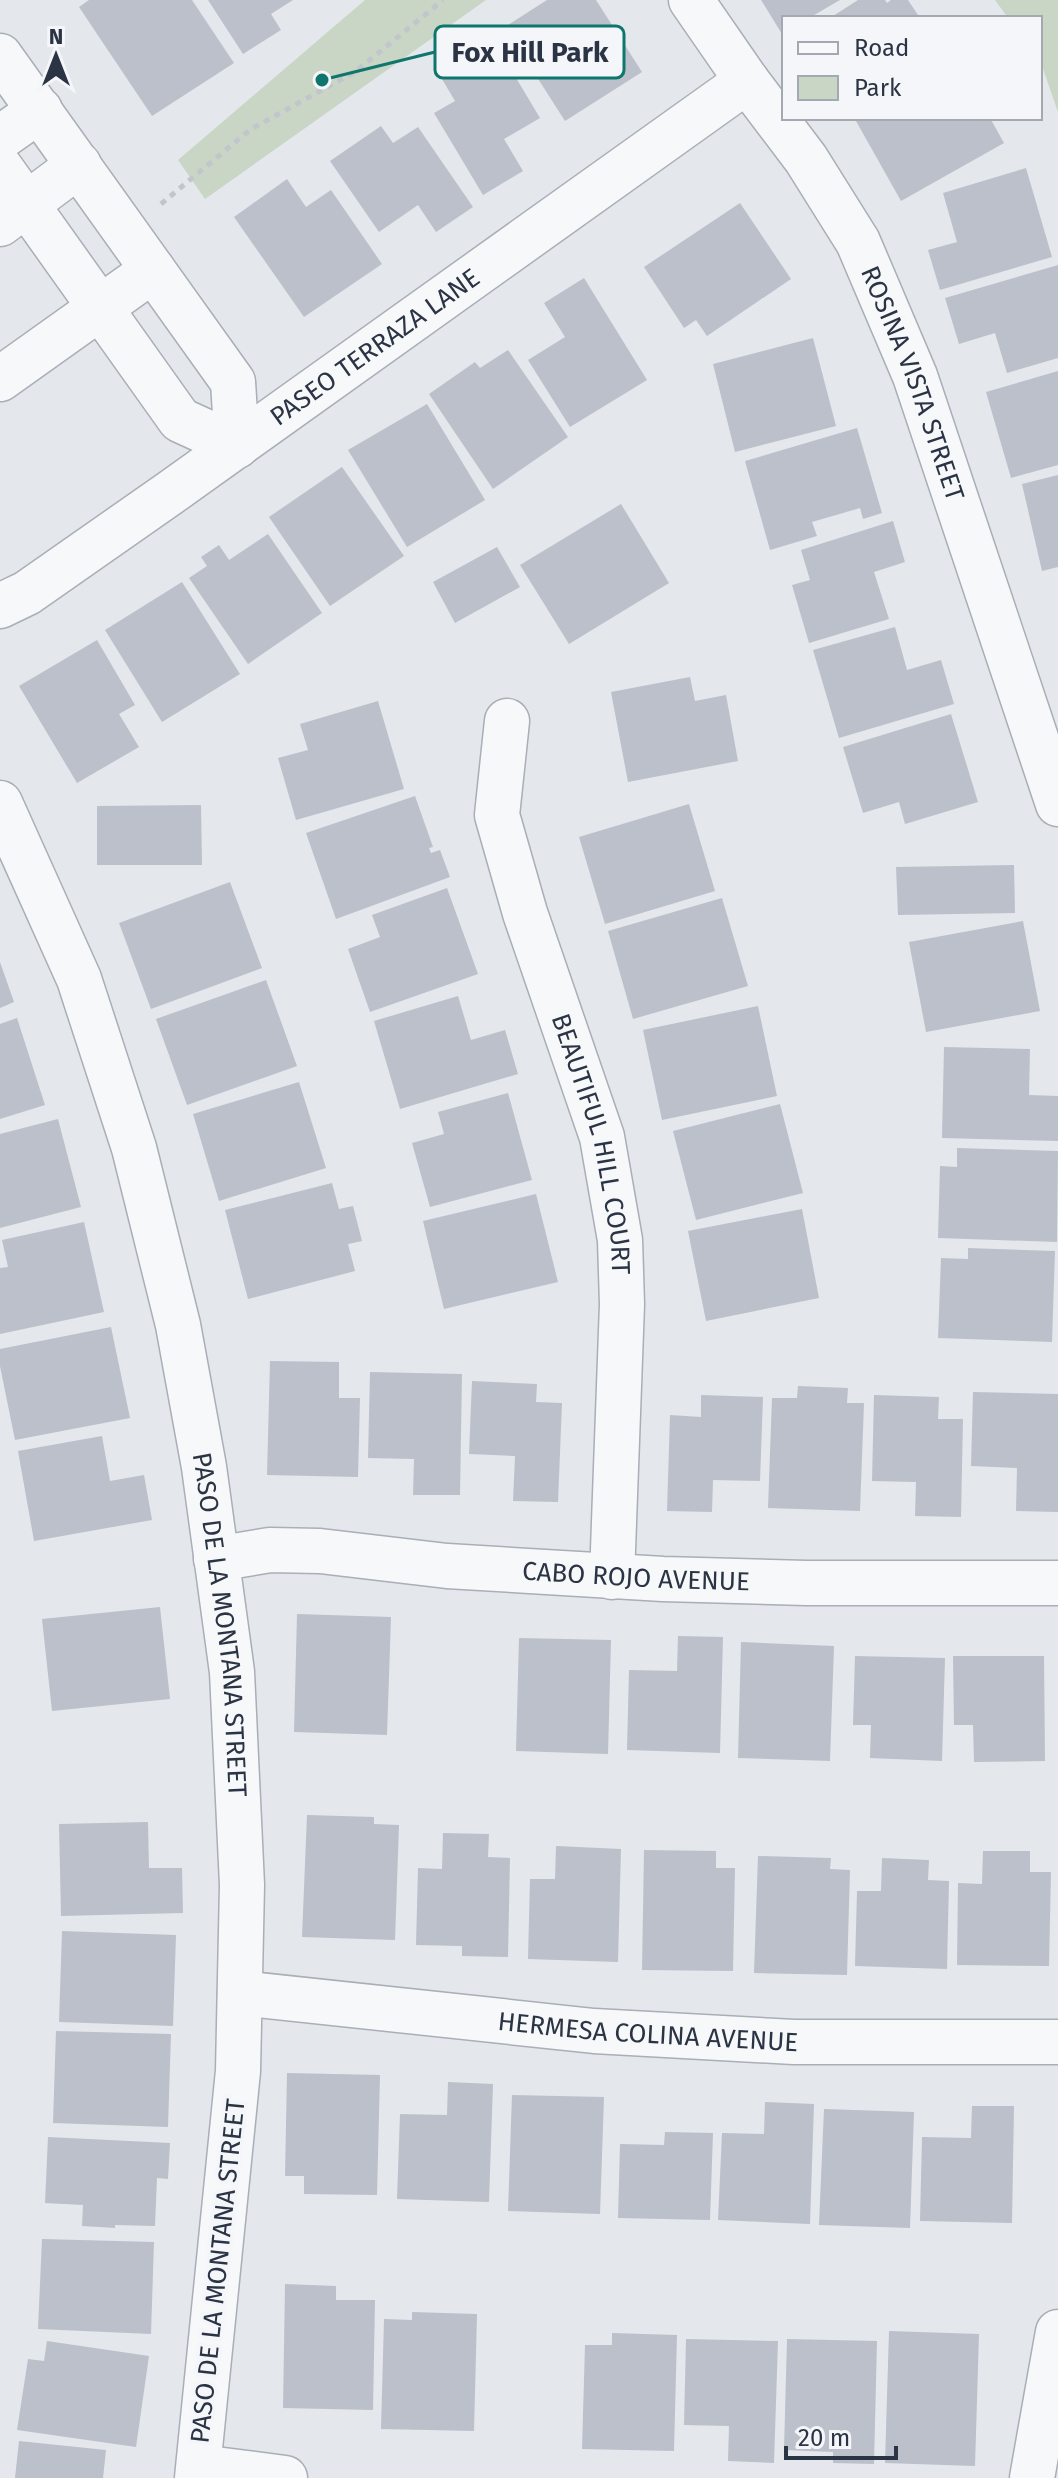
<svg xmlns="http://www.w3.org/2000/svg" width="1058" height="2478" viewBox="0 0 1058 2478" font-family="'Fira Sans',sans-serif">
<rect width="100%" height="100%" fill="#e4e7ec"/>
<g fill="#c9d6c5">
<polygon points="365,0 486,0 205,199 178,160"/>
<polygon points="995,0 1058,0 1058,112 1040,60 1040,18 1008,18"/>
</g>
<g fill="#bbc0ca">
<polygon points="89,0 192,0 234,63 152,116 79,7"/>
<polygon points="208,0 293,0 271,14 281,30 243,54"/>
<polygon points="547,0 596,0 642,72 565,121 505,27"/>
<polygon points="761,0 840,0 809,18 784,18 784,33 782,34"/>
<polygon points="858,0 885,0 887,3 891,0 908,0 920,18 830,18"/>
<polygon points="497,46 540,118 504,139 523,171 483,195 434,113 455,101 442,79"/>
<polygon points="862,118 990,118 1004,143 901,201 856,121"/>
<polygon points="381,126 393,143 418,127 473,207 436,232 418,205 379,232 330,161"/>
<polygon points="1026,168 1052,257 940,290 928,250 957,242 943,193"/>
<polygon points="287,179 306,207 331,190 382,264 304,317 234,217"/>
<polygon points="740,203 791,279 707,336 696,320 684,328 644,267"/>
<polygon points="1058,265 1058,358 1007,373 995,333 959,344 945,298"/>
<polygon points="584,278 647,380 570,427 528,360 565,337 544,303"/>
<polygon points="813,338 836,426 735,452 713,364"/>
<polygon points="508,350 568,437 493,489 429,394 475,362 480,368"/>
<polygon points="1058,371 1058,465 1011,478 986,392"/>
<polygon points="427,404 485,500 407,547 348,450"/>
<polygon points="857,428 882,513 863,519 860,508 812,522 817,536 770,550 745,461"/>
<polygon points="342,467 404,556 330,606 269,517"/>
<polygon points="1058,475 1058,567 1042,571 1022,484"/>
<polygon points="621,504 669,583 569,644 520,565"/>
<polygon points="893,521 905,562 874,572 889,619 809,643 792,585 810,580 801,550"/>
<polygon points="268,534 322,613 248,664 189,578 207,566 201,557 219,545 229,560"/>
<polygon points="497,547 520,587 455,623 433,582"/>
<polygon points="182,582 240,674 162,722 105,630"/>
<polygon points="895,627 907,670 941,660 954,704 839,738 813,650"/>
<polygon points="97,640 135,705 119,714 139,747 77,783 19,686"/>
<polygon points="690,677 695,701 726,695 738,761 628,782 611,692"/>
<polygon points="378,701 404,789 296,820 278,758 308,750 300,724"/>
<polygon points="951,714 978,802 905,824 899,802 863,813 843,747"/>
<polygon points="415,796 433,847 429,848 431,853 440,850 450,877 336,919 306,833"/>
<polygon points="689,804 715,891 605,924 579,837"/>
<polygon points="201,805 202,865 97,865 97,806"/>
<polygon points="1014,865 1015,913 898,915 896,867"/>
<polygon points="230,882 262,968 151,1009 119,923"/>
<polygon points="447,888 478,974 370,1012 348,949 380,937 372,915"/>
<polygon points="722,898 748,986 633,1019 608,931"/>
<polygon points="1023,921 1040,1011 926,1032 909,942"/>
<polygon points="0,962 14,1002 0,1008"/>
<polygon points="266,980 297,1066 187,1105 156,1019"/>
<polygon points="458,996 471,1040 505,1030 518,1074 400,1109 374,1021"/>
<polygon points="758,1006 777,1096 662,1120 643,1030"/>
<polygon points="17,1018 45,1105 0,1119 0,1024"/>
<polygon points="944,1047 1030,1049 1029,1095 1058,1096 1058,1141 942,1138"/>
<polygon points="299,1082 326,1168 219,1201 193,1114"/>
<polygon points="508,1093 532,1180 430,1207 412,1143 444,1134 438,1112"/>
<polygon points="780,1104 803,1193 696,1220 673,1131"/>
<polygon points="58,1119 81,1207 0,1228 0,1134"/>
<polygon points="957,1148 1058,1151 1057,1242 938,1238 940,1166 957,1167"/>
<polygon points="332,1183 339,1209 353,1206 362,1241 348,1244 355,1271 248,1299 225,1210"/>
<polygon points="536,1194 558,1282 444,1309 423,1221"/>
<polygon points="802,1209 819,1298 706,1321 688,1231"/>
<polygon points="84,1222 104,1312 0,1334 0,1268 8,1267 2,1240"/>
<polygon points="968,1248 1055,1251 1052,1342 938,1338 941,1258 968,1259"/>
<polygon points="111,1327 130,1418 15,1440 0,1366 0,1349"/>
<polygon points="270,1361 339,1362 339,1398 360,1398 358,1477 267,1475"/>
<polygon points="370,1372 462,1374 460,1495 413,1495 414,1459 368,1458"/>
<polygon points="472,1381 537,1384 536,1402 562,1403 558,1502 513,1501 515,1456 469,1454"/>
<polygon points="798,1386 848,1388 847,1403 864,1403 860,1511 768,1508 772,1398 797,1398"/>
<polygon points="973,1392 1058,1394 1058,1512 1016,1511 1017,1468 971,1466"/>
<polygon points="701,1395 763,1397 760,1481 713,1480 712,1512 667,1511 670,1415 701,1417"/>
<polygon points="874,1395 939,1397 938,1419 963,1419 961,1517 915,1516 916,1482 872,1481"/>
<polygon points="102,1436 110,1481 144,1475 152,1520 34,1541 18,1451"/>
<polygon points="160,1607 170,1699 52,1711 42,1619"/>
<polygon points="297,1614 391,1617 387,1735 294,1732"/>
<polygon points="678,1636 723,1637 720,1753 627,1750 629,1670 677,1671"/>
<polygon points="519,1638 611,1640 608,1754 516,1751"/>
<polygon points="741,1642 834,1646 830,1761 738,1758"/>
<polygon points="855,1656 945,1658 942,1761 870,1758 871,1725 853,1725"/>
<polygon points="953,1656 1044,1656 1045,1761 974,1762 973,1725 954,1725"/>
<polygon points="307,1815 374,1817 374,1824 399,1825 395,1940 302,1937"/>
<polygon points="148,1822 149,1868 182,1868 183,1913 61,1916 59,1824"/>
<polygon points="443,1833 489,1834 488,1857 510,1858 508,1957 462,1956 462,1946 416,1945 418,1868 442,1869"/>
<polygon points="556,1846 621,1849 618,1962 528,1959 530,1879 555,1879"/>
<polygon points="644,1850 716,1851 716,1868 735,1868 733,1971 642,1970"/>
<polygon points="983,1851 1030,1851 1030,1872 1051,1872 1049,1966 957,1965 958,1883 982,1884"/>
<polygon points="758,1856 831,1858 830,1869 850,1870 847,1975 754,1973"/>
<polygon points="882,1858 929,1860 928,1880 949,1881 947,1969 855,1966 857,1891 881,1891"/>
<polygon points="62,1931 176,1935 173,2026 59,2022"/>
<polygon points="56,2031 171,2034 168,2127 53,2123"/>
<polygon points="287,2073 380,2075 377,2195 304,2194 304,2176 285,2176"/>
<polygon points="448,2082 493,2084 489,2202 397,2199 400,2114 447,2115"/>
<polygon points="512,2095 604,2097 600,2214 508,2211"/>
<polygon points="765,2102 814,2104 810,2224 718,2220 722,2133 764,2134"/>
<polygon points="972,2106 1014,2106 1012,2223 920,2221 922,2137 971,2138"/>
<polygon points="824,2109 914,2112 910,2228 819,2225"/>
<polygon points="665,2132 713,2133 710,2220 618,2218 620,2144 664,2145"/>
<polygon points="48,2137 170,2143 168,2179 157,2178 155,2226 115,2225 115,2228 82,2226 83,2205 45,2203"/>
<polygon points="42,2239 154,2242 151,2334 38,2329"/>
<polygon points="285,2284 336,2286 336,2300 375,2300 373,2410 283,2408"/>
<polygon points="412,2312 477,2314 474,2431 381,2429 384,2319 412,2320"/>
<polygon points="889,2331 979,2334 975,2466 885,2463"/>
<polygon points="612,2333 677,2335 674,2451 582,2449 585,2345 612,2345"/>
<polygon points="686,2339 778,2341 774,2463 728,2461 729,2426 684,2425"/>
<polygon points="787,2339 877,2341 874,2464 833,2463 833,2452 784,2450"/>
<polygon points="47,2341 149,2356 136,2447 17,2430 28,2359 44,2361"/>
<polygon points="19,2441 106,2450 103,2478 15,2478"/>
</g>
<g fill="none" stroke-linecap="round" stroke-linejoin="round">
<g stroke="#a9aeb7" stroke-width="47">
<g id="minor">
<path id="s1" d="M691 0 747 81 806 159 858 242 915 376 1058 804"/>
<polyline points="0,56 233,382 237,446 180,420 0,167"/>
<polyline points="0,138 40,110"/>
<polyline points="0,224 79,165"/>
<polyline points="0,379 153,270"/>
<path id="s2" d="M0 606 27 593 170 493 747 81"/>
<path id="s3" d="M507 721 497 815 525 913 602 1137 620 1240 622 1304 612 1577"/>
<path id="s4" d="M0 803 79 979 134 1148 178 1325 204 1467 232 1672 242 1885 238 2071 197 2478"/>
<path id="s5" d="M216 1559 270 1550 320 1551 447 1566 663 1579 806 1583H1058"/>
<path id="s6" d="M240 1993 594 2031 794 2042H1058"/>
<polyline points="199,2467 285,2478"/>
<polyline points="1032,2478 1058,2332"/>
</g>
</g>
<polyline stroke="#c2c5cb" stroke-width="5" stroke-dasharray="6 6" stroke-linecap="butt" points="161,204 251,129 355,72 443,0"/>
<use href="#minor" stroke="#f7f8fa" stroke-width="44"/>
</g>
<g text-anchor="middle" dominant-baseline="central" stroke-width="8" stroke-linejoin="round" paint-order="stroke">
<g font-size="26" fill="#2b3445" stroke="#f4f6f9">
<text stroke="none"><textPath href="#s2" startOffset="456">PASEO TERRAZA LANE</textPath></text>
<text stroke="none"><textPath href="#s1" startOffset="446">ROSINA VISTA STREET</textPath></text>
<text stroke="none"><textPath href="#s3" startOffset="438">BEAUTIFUL HILL COURT</textPath></text>
<text stroke="none"><textPath href="#s5" startOffset="422">CABO ROJO AVENUE</textPath></text>
<text stroke="none"><textPath href="#s4" startOffset="856">PASO DE LA MONTANA STREET</textPath></text>
<text stroke="none"><textPath href="#s6" startOffset="410">HERMESA COLINA AVENUE</textPath></text>
<text transform="translate(218 2271) rotate(-84)">PASO DE LA MONTANA STREET</text>
</g>
</g>
<path fill="none" stroke="#0f766e" stroke-width="3" d="M322 80L435 52"/>
<circle fill="#0f766e" stroke="#f4f6f9" stroke-width="3" cx="322" cy="80" r="8"/>
<rect fill="#f4f6f9" stroke="#0f766e" stroke-width="3" x="435" y="26" width="189" height="52" rx="8"/>
<g font-size="28" text-anchor="middle" font-weight="bold" fill="#2b3445">
<text x="530" y="62">Fox Hill Park</text>
</g>
<rect x="782" y="16" width="260" height="104" fill="#f4f6f9" stroke="#a4a8b1" stroke-width="2"/>
<rect x="798" y="42" width="40" height="12" fill="#f7f8fa" stroke="#a4a8b1" stroke-width="2"/>
<text x="854" y="56" font-size="24" fill="#2b3445">Road</text>
<rect x="798" y="76" width="40" height="24" fill="#c9d6c5" stroke="#a4a8b1" stroke-width="2"/>
<text x="854" y="96" font-size="24" fill="#2b3445">Park</text>
<g transform="translate(56 56)" stroke="#f4f6f9" stroke-width="6" paint-order="stroke">
<path d="M0-6L14 30L0 20L-14 30Z" fill="#2b3445"/>
<text y="-12" font-size="22" font-weight="bold" text-anchor="middle" fill="#2b3445">N</text>
</g>
<path d="M786 2446v12h110v-12" fill="none" stroke="#2b3445" stroke-width="4"/>
<text x="798" y="2446" font-size="24" fill="#2b3445" stroke="#f4f6f9" stroke-width="6" paint-order="stroke">20 m</text>
</svg>
